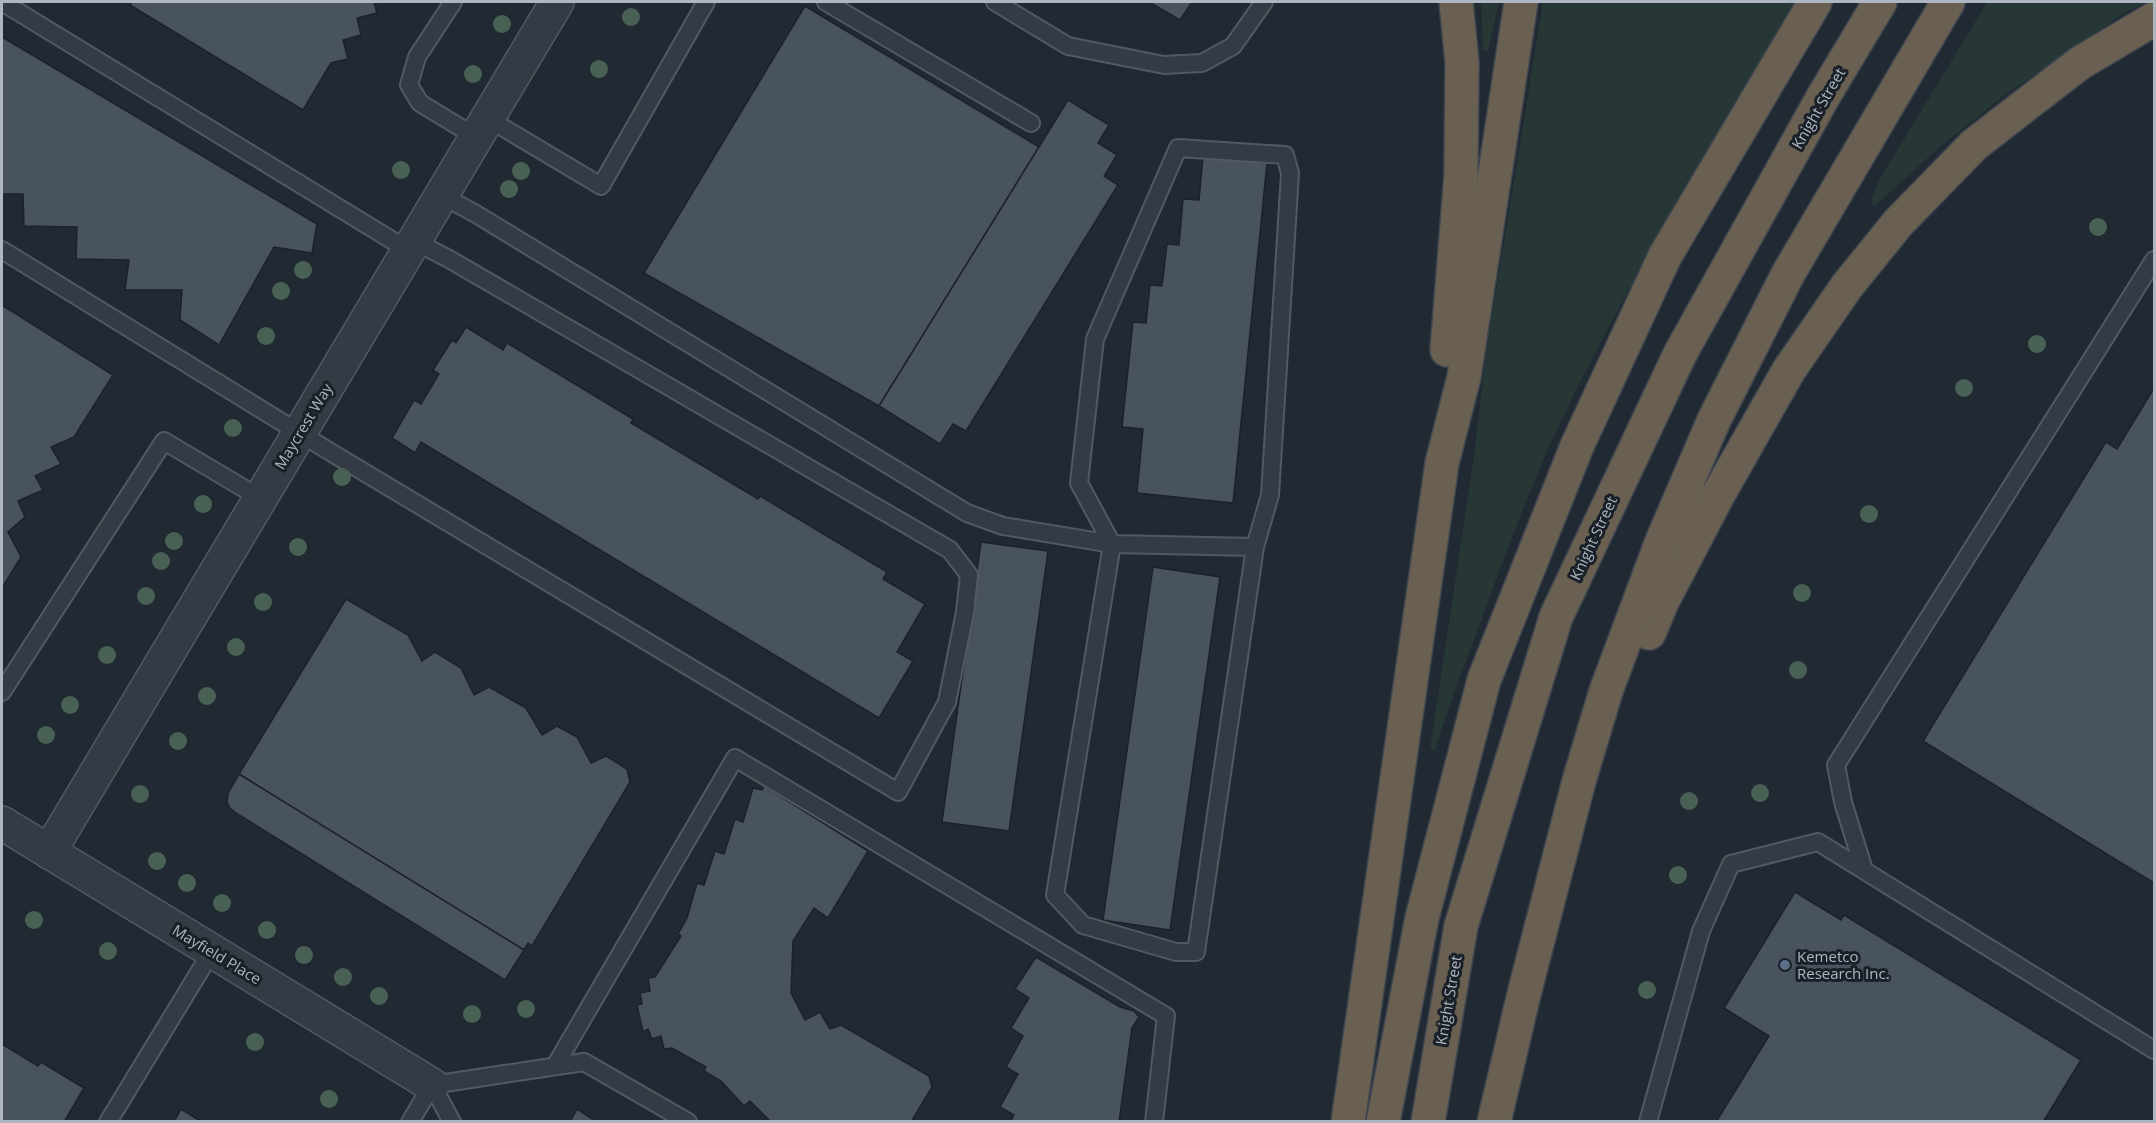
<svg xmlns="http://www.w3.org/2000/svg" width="2156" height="1123" viewBox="0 0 2156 1123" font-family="'Open Sans',sans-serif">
<rect width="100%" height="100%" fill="#212933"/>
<g fill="#263736">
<polygon points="1481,2 1499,2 1488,51 1483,51"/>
<path d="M1543 2H1797C1719 132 1641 261 1573 396 1539 465 1511 538 1485 610 1468 657 1449 703 1435 751L1430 749 1474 456 1487 347Z"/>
<polygon points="1987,2 2147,2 2123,14 2008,93 1942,145 1875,206 1872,204 1872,197 1880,179"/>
</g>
<g fill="#49535f" stroke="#1c222b" stroke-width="1.5">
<polygon points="132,2 374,2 377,13 357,18 361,35 343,40 348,59 331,63 303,110 130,5"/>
<polygon points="1149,2 1192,2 1180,20"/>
<polygon points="805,6 1039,147 879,406 644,273"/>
<polygon points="2,37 317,224 312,253 274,247 219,345 180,320 182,290 125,290 129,260 76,259 77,227 24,226 23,194 2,194"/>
<polygon points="1068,100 1109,125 1098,143 1117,155 1104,176 1118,185 966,431 953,424 940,444 879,406"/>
<polygon points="1203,156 1267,163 1233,503 1137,493 1143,429 1122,427 1133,322 1146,323 1150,285 1162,286 1167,244 1179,245 1183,199 1199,200"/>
<polygon points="2,305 113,375 74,437 51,447 61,464 35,476 43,490 18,501 25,517 8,532 21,557 2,588"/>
<polygon points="466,327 503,350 507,343 633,419 631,423 758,499 760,496 887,572 883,579 925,604 897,652 913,661 879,718 421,442 415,453 392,438 414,400 421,404 439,374 433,370 452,340 456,343"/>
<polygon points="2154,388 2154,883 1923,741 2106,442 2117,449"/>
<polygon points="981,542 1048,551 1009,831 942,822"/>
<polygon points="1153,567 1220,577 1170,930 1103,920"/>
<polygon points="346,599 408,635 422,661 435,652 461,668 474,695 489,687 526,708 542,735 557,726 577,737 591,763 606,756 627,769 630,782 532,946 528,943 524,950 239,774"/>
<polygon points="239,774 524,950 505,980 236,813 230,808 227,802 228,793"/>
<polygon points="764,786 868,851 828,918 814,908 793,941 791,993 805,1020 820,1012 830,1029 841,1025 929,1076 932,1087 911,1122 771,1122 750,1101 744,1106 721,1081 704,1071 706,1067 672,1048 664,1049 661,1036 652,1039 648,1029 643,1032 637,1005 642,1004 640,993 650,991 648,978 655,977 681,936 678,934 687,918 697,883 704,885 715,851 724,854 735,819 743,822 753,788 762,790"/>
<polygon points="1795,892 1841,920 1844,915 2081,1060 2043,1122 1716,1122 1769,1036 1724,1008"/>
<polygon points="1036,957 1120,1007 1134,1011 1139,1017 1132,1028 1119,1122 1010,1122 1014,1115 1000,1107 1018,1074 1006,1067 1023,1036 1011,1028 1029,998 1015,989"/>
<polygon points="2,1044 38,1066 41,1062 84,1088 64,1122 2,1122"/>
<polygon points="181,1109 202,1122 174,1122"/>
<polygon points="577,1109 597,1122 570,1122"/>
</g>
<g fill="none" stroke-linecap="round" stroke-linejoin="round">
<g stroke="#525962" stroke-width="20">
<g id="service">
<polyline points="2,2 408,250"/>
<polyline points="453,2 417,57 409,85 420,103 476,137"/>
<polyline points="826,2 1031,123"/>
<polyline points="995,2 1068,46 1164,65 1202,63 1233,46 1264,2"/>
<polyline points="487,118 601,186 706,2"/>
<polyline points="441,195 476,214 967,513 1003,526 1112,544 1255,547 1196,952 1176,952 1083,925 1055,895 1112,544 1079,483 1095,339 1178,148 1285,155 1290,173 1270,495 1255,547"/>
<polyline points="2,250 332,453 898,792 947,702 965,612 969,575 950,550 449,259 414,241"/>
<polyline points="2,692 164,441 260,498"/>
<polyline points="1864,870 1843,802 1836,765 2154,260"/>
<polyline points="555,1066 735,758 1166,1016 1154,1122"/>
<polyline points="432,1085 584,1062 688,1122"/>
<polyline points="432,1085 452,1122"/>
<polyline points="108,1122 212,951"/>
<polyline points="410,1122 432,1085"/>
<polyline points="1648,1122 1701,931 1731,864 1818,842 2154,1050"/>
</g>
</g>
<g stroke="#525962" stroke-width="36">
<g id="minor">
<polyline points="2,823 432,1085"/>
<polyline points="49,852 557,2"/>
</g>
</g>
<g stroke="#3f464f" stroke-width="36">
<g id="motorway">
<polyline points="1447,350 1461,175 1462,62 1456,2"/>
<polyline points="1649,633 1662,602 1718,495 1789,370 1847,286 1898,223 1974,145 2010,117 2080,63 2154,19"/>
<polyline points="1348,1122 1442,463 1464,377 1521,2"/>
<polyline points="1383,1122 1422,918 1484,680 1577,446 1665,256 1815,2"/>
<polyline points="1428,1122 1461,926 1556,617 1680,354 1823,97 1880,2"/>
<polyline points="1494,1122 1524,994 1579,781 1606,691 1662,541 1714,420 1788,274 1948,2"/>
</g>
</g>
<use href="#service" stroke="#343b44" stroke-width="16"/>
<use href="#minor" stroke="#343b44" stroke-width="33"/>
<use href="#motorway" stroke="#696052" stroke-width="33"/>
</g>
<g fill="#496155">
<circle cx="631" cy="17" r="9"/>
<circle cx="502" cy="24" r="9"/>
<circle cx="599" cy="69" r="9"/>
<circle cx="473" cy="74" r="9"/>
<circle cx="401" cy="170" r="9"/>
<circle cx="521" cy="171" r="9"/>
<circle cx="509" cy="189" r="9"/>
<circle cx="2098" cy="227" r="9"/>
<circle cx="303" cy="270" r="9"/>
<circle cx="281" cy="291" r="9"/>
<circle cx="266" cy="336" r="9"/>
<circle cx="2037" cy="344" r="9"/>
<circle cx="1964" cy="388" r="9"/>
<circle cx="233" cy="428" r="9"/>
<circle cx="342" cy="477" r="9"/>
<circle cx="203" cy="504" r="9"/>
<circle cx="1869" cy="514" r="9"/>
<circle cx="174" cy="541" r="9"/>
<circle cx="298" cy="547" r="9"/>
<circle cx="161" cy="561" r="9"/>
<circle cx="1802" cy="593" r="9"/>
<circle cx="146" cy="596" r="9"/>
<circle cx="263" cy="602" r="9"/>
<circle cx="236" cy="647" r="9"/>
<circle cx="107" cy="655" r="9"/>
<circle cx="1798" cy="670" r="9"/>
<circle cx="207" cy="696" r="9"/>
<circle cx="70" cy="705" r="9"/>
<circle cx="46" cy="735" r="9"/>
<circle cx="178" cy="741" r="9"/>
<circle cx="1760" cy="793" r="9"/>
<circle cx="140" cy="794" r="9"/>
<circle cx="1689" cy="801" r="9"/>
<circle cx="157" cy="861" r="9"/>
<circle cx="1678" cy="875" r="9"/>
<circle cx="187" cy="883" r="9"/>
<circle cx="222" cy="903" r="9"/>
<circle cx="34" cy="920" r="9"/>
<circle cx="267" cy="930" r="9"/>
<circle cx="108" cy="951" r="9"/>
<circle cx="304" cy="955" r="9"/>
<circle cx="343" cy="977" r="9"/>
<circle cx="1647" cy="990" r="9"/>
<circle cx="379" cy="996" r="9"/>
<circle cx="526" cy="1009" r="9"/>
<circle cx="472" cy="1014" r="9"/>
<circle cx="255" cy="1042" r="9"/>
<circle cx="329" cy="1099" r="9"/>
</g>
<circle fill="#5c6f8a" stroke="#1a2028" stroke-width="2" cx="1785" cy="965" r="6"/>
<g text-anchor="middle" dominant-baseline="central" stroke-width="6" stroke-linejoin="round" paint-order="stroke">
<g font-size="15" fill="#aeb6c1" stroke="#1a2028">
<text transform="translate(1818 108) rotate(-60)">Knight Street</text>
<text transform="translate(303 426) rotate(-59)">Maycrest Way</text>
<text transform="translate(1593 538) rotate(-65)">Knight Street</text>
<text transform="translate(217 954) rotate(31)">Mayfield Place</text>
<text transform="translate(1448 1000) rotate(-80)">Knight Street</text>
</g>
<g font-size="15" fill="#aeb6c1" stroke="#1a2028" text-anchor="start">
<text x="1797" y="956">Kemetco<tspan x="1797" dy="17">Research Inc.</tspan></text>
</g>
</g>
<rect width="2156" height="1123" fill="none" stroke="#aeb6c1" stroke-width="6"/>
</svg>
